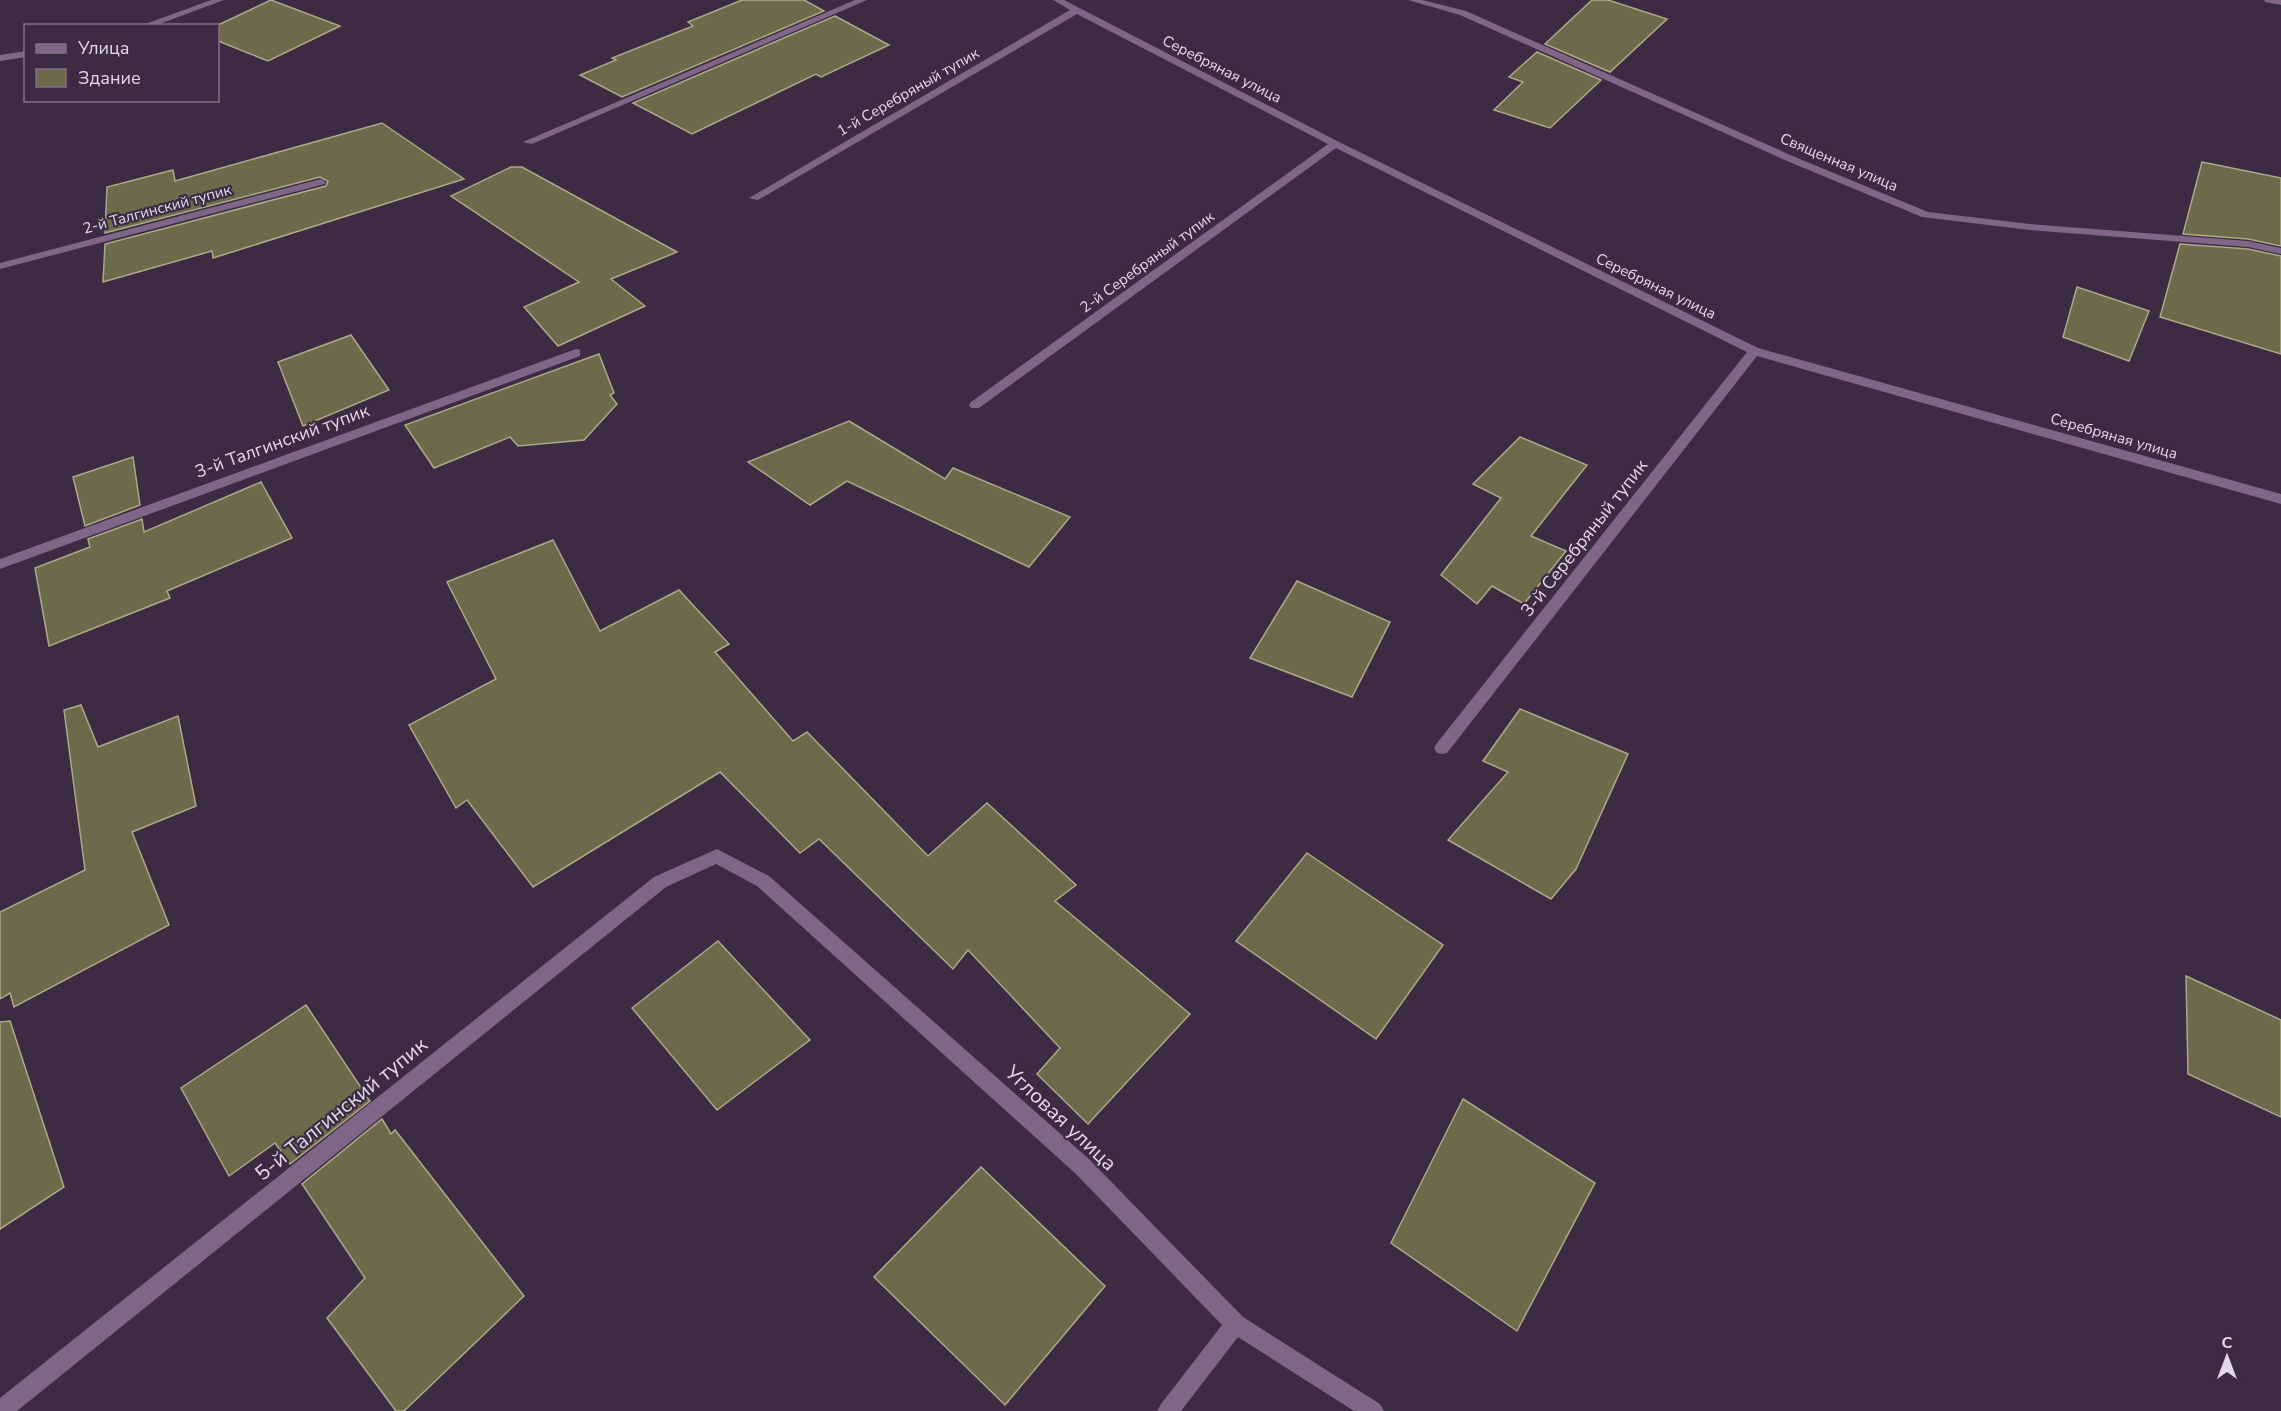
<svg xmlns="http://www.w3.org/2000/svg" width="2281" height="1411" viewBox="0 0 2281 1411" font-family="'Nunito Sans',sans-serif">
<rect width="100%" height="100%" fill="#3d2b43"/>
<g fill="#6c6a4a" stroke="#aba987" stroke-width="1.5">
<polygon points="271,0 340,26 268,61 218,41 216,26"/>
<polygon points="742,0 804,0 824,11 622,97 580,75 616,60 612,58 693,26 688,22"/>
<polygon points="1592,0 1608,0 1667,19 1610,72 1545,44"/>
<polygon points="835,16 889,45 821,77 816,74 692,134 633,103"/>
<polygon points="1537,52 1601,80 1550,128 1494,110 1523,82 1509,77"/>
<polygon points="382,123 464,179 213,258 212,251 103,282 105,244 326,186 328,181 320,177 105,233 107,187 173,170 175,181"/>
<polygon points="2202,162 2281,178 2281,246 2248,239 2183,234"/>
<polygon points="511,167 522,167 677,252 611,279 645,306 558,346 524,307 579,282 451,196"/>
<polygon points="2180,244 2248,249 2281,256 2281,354 2160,317"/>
<polygon points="2077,287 2149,311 2129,361 2063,337"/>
<polygon points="351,335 389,390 303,426 278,362"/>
<polygon points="599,354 614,393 610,395 617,404 584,440 518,446 510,437 434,468 405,425"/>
<polygon points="849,421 945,479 953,468 1070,517 1029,567 847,481 810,505 748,462"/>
<polygon points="1520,437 1587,465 1531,536 1566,551 1524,604 1492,586 1477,604 1441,575 1501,498 1473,484"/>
<polygon points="133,457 140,505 85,526 73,477"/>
<polygon points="261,482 292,538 167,591 170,598 49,646 35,568 90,547 88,539 142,519 144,532"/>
<polygon points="553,540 600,631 679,590 729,644 715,652 793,741 807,732 928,856 987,803 1076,885 1055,901 1190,1014 1088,1124 1037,1074 1060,1048 968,950 953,969 819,839 800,853 720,772 533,887 467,800 456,808 409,725 496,679 447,582"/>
<polygon points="1297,581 1390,622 1352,697 1250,658"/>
<polygon points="81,705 98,747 178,716 196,806 132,832 169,925 14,1007 10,993 0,999 0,912 85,870 64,710"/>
<polygon points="1520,709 1628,754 1576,869 1551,899 1448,840 1508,772 1483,761"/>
<polygon points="1307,853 1443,945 1376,1039 1236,941"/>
<polygon points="718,941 810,1040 717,1110 632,1008"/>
<polygon points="2186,976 2281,1020 2281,1117 2188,1074"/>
<polygon points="306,1005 370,1101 290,1164 275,1143 229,1176 181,1088"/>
<polygon points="10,1021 64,1187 0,1229 0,1022"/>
<polygon points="1463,1099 1595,1183 1517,1331 1391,1243"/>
<polygon points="382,1119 391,1134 395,1130 524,1296 404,1411 396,1411 327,1318 365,1278 302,1184"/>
<polygon points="981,1167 1105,1286 1005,1405 874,1277"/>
</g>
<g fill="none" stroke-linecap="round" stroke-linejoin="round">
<g fill="#7f6687" fill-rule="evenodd">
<polygon points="211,0 224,0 154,26 140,26"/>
<polygon points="855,0 867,0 532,144 523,142"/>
<polygon points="1053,0 1064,0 1339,142 1758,348 2281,494 2281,504 1757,356 1447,753 1442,754 1437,753 1434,748 1437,743 1747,352 1336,148 979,408 971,408 969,405 971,402 1328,144 1077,14 758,200 749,198 1070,10"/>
<polygon points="1408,0 1422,0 1466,11 1795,157 1928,212 2030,224 2248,241 2281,248 2281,254 2248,247 2030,230 1922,217 1787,161 1460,15"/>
<polygon points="2264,0 2281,0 2281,5 2265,2"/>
<polygon points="26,51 26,57 0,61 0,55"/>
<polygon points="321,179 326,182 325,184 0,269 0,263"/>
<polygon points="576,349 580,350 580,356 0,569 0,559"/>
<polygon points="717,849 769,876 1090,1160 1243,1317 1380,1404 1384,1411 1354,1411 1238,1337 1181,1411 1157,1411 1161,1404 1222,1325 1076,1174 757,886 716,864 666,887 17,1411 0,1411 0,1398 654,877"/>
</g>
</g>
<g text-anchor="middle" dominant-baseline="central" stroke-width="4.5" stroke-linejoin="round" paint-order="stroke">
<g font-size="15" fill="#e4d8e8" stroke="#3d2b43">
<text transform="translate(1222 69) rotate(27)">Серебряная улица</text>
<text transform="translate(908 92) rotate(-30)">1-й Серебряный тупик</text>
<text transform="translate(1839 162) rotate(23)">Священная улица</text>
<text transform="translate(157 209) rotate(-15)">2-й Талгинский тупик</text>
<text transform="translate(1147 262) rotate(-36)">2-й Серебряный тупик</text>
<text transform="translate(1656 286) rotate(26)">Серебряная улица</text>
<text transform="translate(2114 436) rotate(16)">Серебряная улица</text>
</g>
<g font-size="18" fill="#e4d8e8" stroke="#3d2b43">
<text transform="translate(282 441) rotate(-20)">3-й Талгинский тупик</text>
<text transform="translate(1584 538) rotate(-52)">3-й Серебряный тупик</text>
</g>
<g font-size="21" fill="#e4d8e8" stroke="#3d2b43">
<text transform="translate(341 1109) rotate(-39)">5-й Талгинский тупик</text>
<text transform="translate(1061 1118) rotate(43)">Угловая улица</text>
</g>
</g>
<rect x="24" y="24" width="195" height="78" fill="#3d2b43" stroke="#807085" stroke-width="1.5"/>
<rect x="36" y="44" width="30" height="9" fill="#7f6687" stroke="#807085" stroke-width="1.5"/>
<text x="78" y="54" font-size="18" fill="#e4d8e8">Улица</text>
<rect x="36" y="69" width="30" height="18" fill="#6c6a4a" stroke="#807085" stroke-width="1.5"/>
<text x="78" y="84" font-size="18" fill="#e4d8e8">Здание</text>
<g transform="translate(2227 1357)" stroke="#3d2b43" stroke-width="4.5" paint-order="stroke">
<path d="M0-4.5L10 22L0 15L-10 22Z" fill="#e4d8e8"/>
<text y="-9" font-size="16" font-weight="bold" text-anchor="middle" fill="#e4d8e8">С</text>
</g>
</svg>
